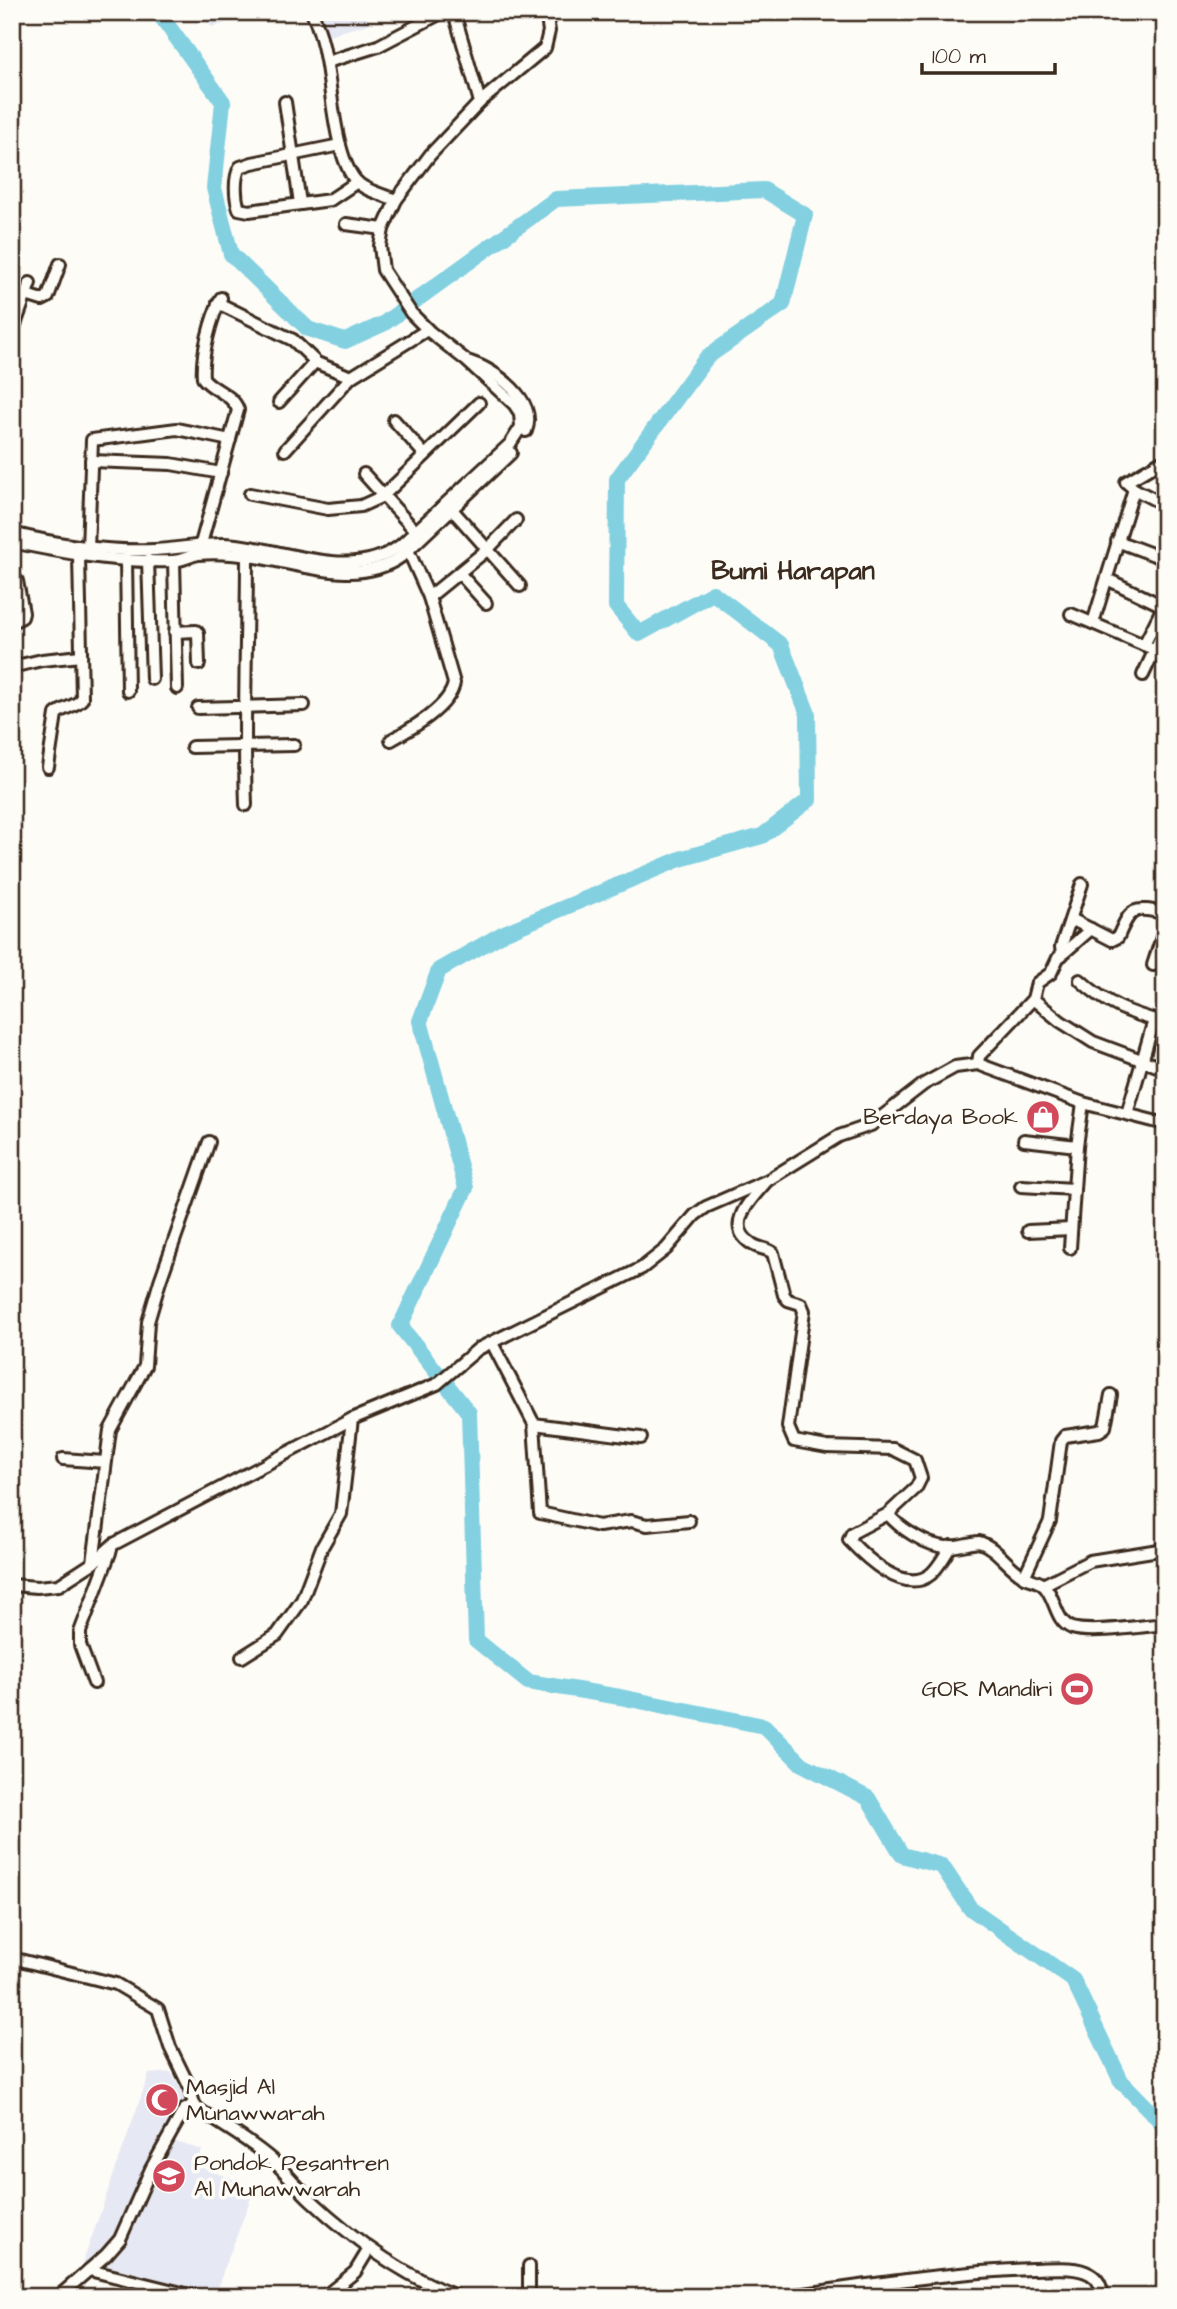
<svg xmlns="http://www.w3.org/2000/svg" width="1177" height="2309" viewBox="0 0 1177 2309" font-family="'Architects Daughter',sans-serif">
<rect width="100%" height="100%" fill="#fdfcf7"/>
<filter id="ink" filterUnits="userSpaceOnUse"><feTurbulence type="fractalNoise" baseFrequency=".0143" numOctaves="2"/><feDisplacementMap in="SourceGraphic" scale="14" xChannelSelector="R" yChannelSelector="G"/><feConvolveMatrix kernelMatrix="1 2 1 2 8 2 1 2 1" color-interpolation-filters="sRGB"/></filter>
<g filter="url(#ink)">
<g fill="#e6e8f3">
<polygon points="198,12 266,12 212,27"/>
<polygon points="318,12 365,12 368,24 325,36"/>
<polygon points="171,2072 192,2108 176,2142 202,2150 197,2166 255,2187 214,2296 83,2262 149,2074"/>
</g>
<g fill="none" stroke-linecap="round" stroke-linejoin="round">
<polyline stroke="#82d0e0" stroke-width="16" points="158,12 223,102 214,188 231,254 308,329 345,341 383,324 556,199 764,190 805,215 783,304 707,357 617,479 616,606 639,634 713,593 781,645 808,714 809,800 762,836 680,859 504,933 439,970 420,1021 466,1188 400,1326 469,1413 476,1640 528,1682 620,1697 764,1726 802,1764 868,1798 902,1855 942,1866 970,1908 1073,1980 1121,2081 1165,2126"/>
<g stroke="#3b2a1e" stroke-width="16">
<g id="minor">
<path d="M312 12C319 28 323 43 326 60 332 92 335 157 356 181 365 191 384 195 396 200"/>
<polyline points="451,12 455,16 480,102"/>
<polyline points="327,62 378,46 443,12"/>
<polyline points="285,102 300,203"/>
<path d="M340 145 252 163 240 167C234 178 235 197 239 209L249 211 330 200 357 182"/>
<polyline points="346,224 383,229"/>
<polyline points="26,295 42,300 48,297 60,264"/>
<polyline points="218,303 293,340 317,363 351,377"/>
<polyline points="12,333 30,283"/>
<path d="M470 362C496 370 538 401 526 431"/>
<polyline points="279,402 315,362"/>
<polyline points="394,420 425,455"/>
<polyline points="285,450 351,377 427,330"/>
<polyline points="1165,459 1126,482 1134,489 1165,505"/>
<polyline points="91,461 171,464 221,473"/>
<polyline points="364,474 420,536"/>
<polyline points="250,494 328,509 361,506 383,496 479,403"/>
<polyline points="449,506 520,586"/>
<path d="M12 533C60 545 106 552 155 550 178 549 201 544 224 544 281 546 351 584 401 545L510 444 521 427 520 413 514 404 467 361 430 332 411 313 383 270 380 246 383 229 396 200 430 155 480 102 545 48 549 31 546 12"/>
<polyline points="1117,541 1165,559"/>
<path d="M12 542C65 553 117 563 172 561 181 561 189 556 198 554 208 553 220 553 230 554 284 556 353 592 402 556L511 453"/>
<polyline points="88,549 92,440 177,429 230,440"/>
<path d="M199 551 238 410C233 394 213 391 203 378 201 355 211 318 221 298"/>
<polyline points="126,559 128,691"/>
<polyline points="148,560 152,679"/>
<polyline points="174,561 177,688"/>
<polyline points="460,574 486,603"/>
<polyline points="12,579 17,581 23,613 22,617 12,622"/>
<polyline points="1107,579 1163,606"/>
<polyline points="429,597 488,549 516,520"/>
<polyline points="1071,614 1165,654"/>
<polyline points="1093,623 1134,489"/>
<polyline points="175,632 196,631 198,633 199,664"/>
<polyline points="1144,645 1165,603"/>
<polyline points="12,667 42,660 81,656"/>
<polyline points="1143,675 1165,628"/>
<polyline points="198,708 304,705"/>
<path d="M391 740C411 729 450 707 454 683L429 597 408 550"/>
<polyline points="192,747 294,745"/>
<path d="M48 767 56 714C64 707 75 707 82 699L79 556"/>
<path d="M246 805C243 722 247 638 247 555"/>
<path d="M1071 919 1112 940 1118 937C1131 907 1133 907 1165 913"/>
<polyline points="1062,955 1061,947 1082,884"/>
<polyline points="1153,965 1165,928"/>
<path d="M1080 980C1107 1005 1129 1013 1165 1023"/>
<polyline points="1033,999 1060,1021 1093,1042 1165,1069"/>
<polyline points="978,1064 979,1056 1033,999 1037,983 1051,973 1058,958 1091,929"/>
<polyline points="1127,1114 1154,1020"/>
<polyline points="1024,1140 1077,1146"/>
<path d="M766 1182C750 1200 724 1226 752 1244 759 1249 767 1248 773 1253L784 1295 788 1300 801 1304 804 1311 788 1427 794 1441 827 1447 893 1449 915 1460 921 1478 916 1488 888 1514C899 1528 927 1546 946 1547 957 1547 969 1543 979 1542 996 1547 1007 1566 1022 1575 1028 1579 1036 1580 1042 1584 1056 1595 1054 1621 1072 1628 1091 1634 1143 1626 1165 1624"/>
<polyline points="1021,1186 1074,1189"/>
<polyline points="1028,1231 1071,1229"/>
<polyline points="1070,1248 1077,1146 1083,1103"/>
<polyline points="1162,1256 1165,1258"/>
<polyline points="492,1343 534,1424 540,1513 599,1526 631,1521 647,1525 689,1521"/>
<polyline points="534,1424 641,1438"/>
<polyline points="63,1459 105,1462"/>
<path d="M888 1514 852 1533 849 1540C867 1559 905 1595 931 1574 939 1567 945 1555 951 1546"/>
<polyline points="93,1563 110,1430 145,1366 148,1322 160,1281 209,1142"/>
<polyline points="1024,1577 1050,1521 1061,1441 1065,1436 1099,1431 1105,1427 1111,1395"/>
<polyline points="12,1585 37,1587 59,1585 93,1563 114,1544 352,1419 437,1384 478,1349 642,1268 666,1249 695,1215 706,1207 768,1180 839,1136 871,1125 924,1084 955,1067 978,1064 1083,1103 1165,1124"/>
<polyline points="1043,1585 1090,1561 1165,1549"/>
<polyline points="242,1657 277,1635 302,1600 322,1547 341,1514 352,1419"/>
<polyline points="94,1683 80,1645 80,1632 111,1550"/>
<path d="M12 1958 116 1984 158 2009 170 2047 189 2086 194 2104 198 2109C223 2126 251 2141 273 2161 287 2173 297 2187 311 2200 354 2240 402 2275 458 2297"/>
<polyline points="529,2266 529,2297"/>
<polyline points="89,2270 198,2297"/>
<polyline points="58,2297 106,2255 120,2239 151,2169 184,2110 194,2104"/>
<polyline points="324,2297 355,2272 369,2249"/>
<path d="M780 2297C863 2286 948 2272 1032 2269 1049 2269 1075 2265 1090 2274 1099 2279 1102 2287 1102 2297"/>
</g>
</g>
<use href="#minor" stroke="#fdfcf7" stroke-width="10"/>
</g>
</g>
<defs>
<g id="shop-disc" transform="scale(1.75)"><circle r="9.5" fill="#d1495b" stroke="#fdfcf7"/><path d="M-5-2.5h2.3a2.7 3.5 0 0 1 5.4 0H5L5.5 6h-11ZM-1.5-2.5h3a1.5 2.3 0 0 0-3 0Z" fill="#fff"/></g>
<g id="stadium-disc" transform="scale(1.75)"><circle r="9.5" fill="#d1495b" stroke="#fdfcf7"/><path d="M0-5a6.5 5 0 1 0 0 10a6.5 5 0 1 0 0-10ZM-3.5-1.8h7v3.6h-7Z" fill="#fff"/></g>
<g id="mosque-disc" transform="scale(1.75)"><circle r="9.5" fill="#d1495b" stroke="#fdfcf7"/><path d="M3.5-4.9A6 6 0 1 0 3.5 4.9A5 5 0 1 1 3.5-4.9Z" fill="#fff"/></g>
<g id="school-disc" transform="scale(1.75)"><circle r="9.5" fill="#d1495b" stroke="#fdfcf7"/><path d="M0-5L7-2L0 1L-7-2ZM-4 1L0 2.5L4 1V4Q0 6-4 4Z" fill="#fff"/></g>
</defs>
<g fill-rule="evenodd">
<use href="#shop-disc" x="1043" y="1117"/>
<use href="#stadium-disc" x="1077" y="1689"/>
<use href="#mosque-disc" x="162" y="2100"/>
<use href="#school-disc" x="169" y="2176"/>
</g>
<g text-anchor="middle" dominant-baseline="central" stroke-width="7" stroke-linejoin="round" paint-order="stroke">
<g font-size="23" fill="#3b2a1e" stroke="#fdfcf7" text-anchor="end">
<text x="1018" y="1117">Berdaya Book</text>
<text x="1052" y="1689">GOR Mandiri</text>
<text x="186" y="2087" text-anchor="start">Masjid Al<tspan x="186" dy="26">Munawwarah</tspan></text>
<text x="194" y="2163" text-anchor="start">Pondok Pesantren<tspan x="194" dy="26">Al Munawwarah</tspan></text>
</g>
<g font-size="26" font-weight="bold" fill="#3b2a1e" stroke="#fdfcf7">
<text x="793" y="571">Bumi Harapan</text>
</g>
</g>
<rect width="1177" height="2309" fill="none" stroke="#fdfcf7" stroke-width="42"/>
<rect x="21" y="21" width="1135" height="2267" fill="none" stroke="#3b2a1e" stroke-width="2.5" filter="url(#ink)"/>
<path d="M922 63v10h133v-10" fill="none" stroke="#3b2a1e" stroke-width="3.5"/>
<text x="932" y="63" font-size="21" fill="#3b2a1e" stroke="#fdfcf7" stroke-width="5" paint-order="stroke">100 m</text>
</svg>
